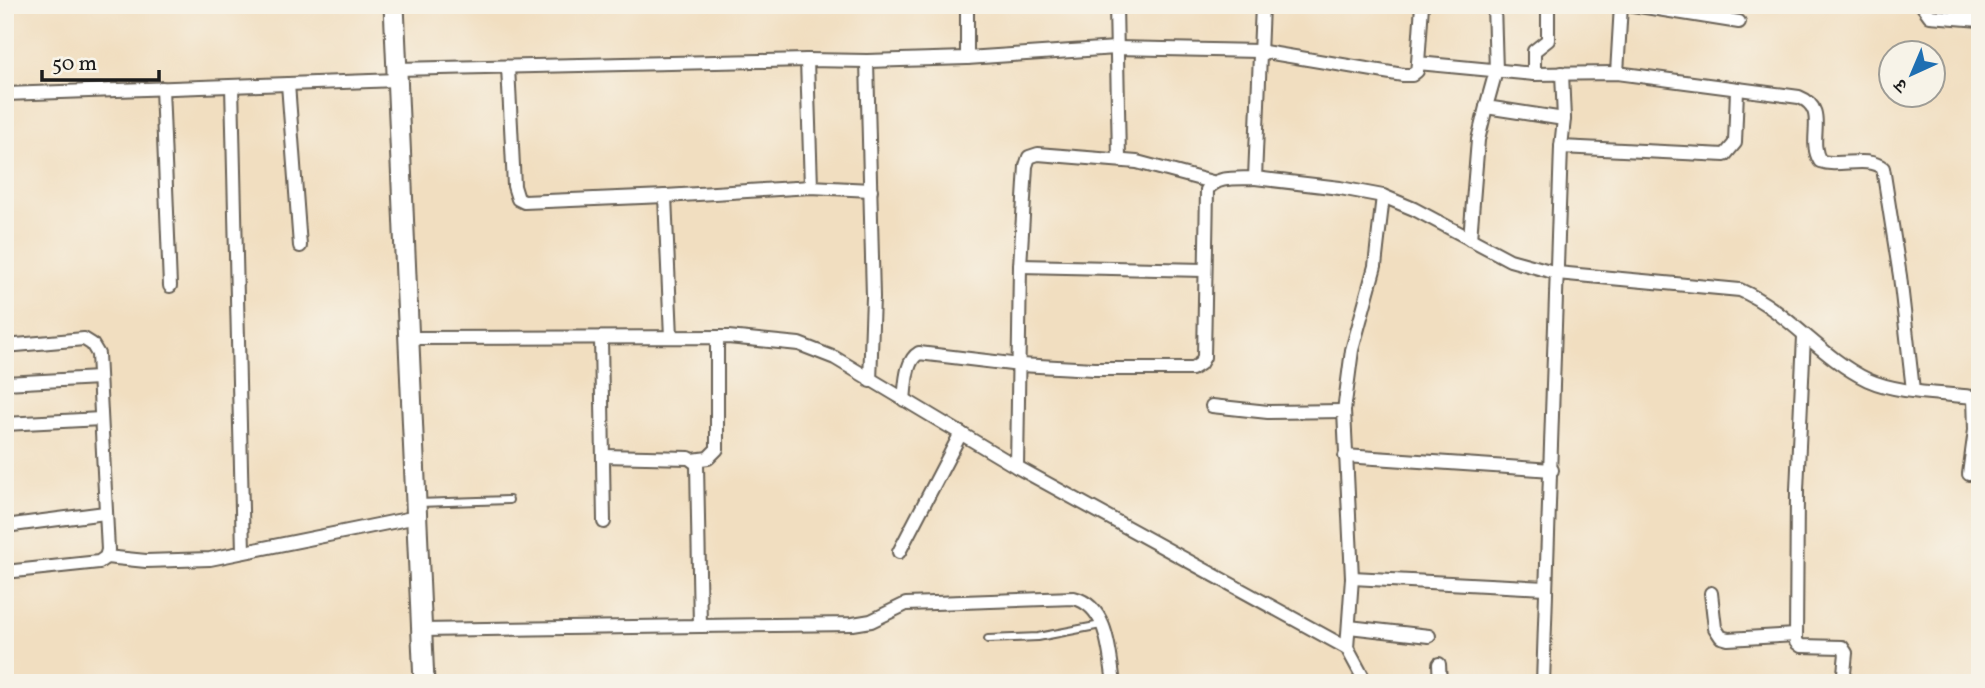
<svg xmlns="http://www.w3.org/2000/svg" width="1985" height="688" viewBox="0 0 1985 688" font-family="Vollkorn,'Noto Serif Devanagari',serif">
<rect width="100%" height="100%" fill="#f7f3e8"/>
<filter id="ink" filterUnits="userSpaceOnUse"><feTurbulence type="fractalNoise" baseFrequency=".0143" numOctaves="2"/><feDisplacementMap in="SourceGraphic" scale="14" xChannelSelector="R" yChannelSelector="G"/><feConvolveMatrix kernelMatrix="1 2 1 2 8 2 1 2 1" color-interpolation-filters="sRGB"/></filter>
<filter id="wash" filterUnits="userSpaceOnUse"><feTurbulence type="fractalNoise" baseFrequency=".00686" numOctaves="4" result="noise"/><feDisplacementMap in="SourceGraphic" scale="28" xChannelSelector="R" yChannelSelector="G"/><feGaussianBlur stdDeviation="1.57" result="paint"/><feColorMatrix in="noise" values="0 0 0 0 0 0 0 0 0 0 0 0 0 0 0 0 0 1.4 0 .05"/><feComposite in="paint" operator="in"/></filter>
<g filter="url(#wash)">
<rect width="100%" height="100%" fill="#f1dec0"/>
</g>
<g filter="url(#ink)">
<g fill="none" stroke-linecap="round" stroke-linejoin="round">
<g stroke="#676055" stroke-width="10">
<g id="lane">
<polyline points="418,503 509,500"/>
<polyline points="988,639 1038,637 1101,625"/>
</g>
</g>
<g stroke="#676055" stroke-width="16">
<g id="street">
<polyline points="1116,5 1119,159"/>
<path d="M1262 5 1255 178 1340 188 1383 196 1414 209 1510 260 1557 273 1740 290C1788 311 1820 357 1868 380 1899 394 1946 393 1980 398"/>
<path d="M1422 5 1418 63 1534 74 1617 73 1799 97C1830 109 1806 139 1820 161 1839 168 1866 155 1883 168L1900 276 1913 390"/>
<polyline points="1494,5 1496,71 1486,107 1564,119"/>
<polyline points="1633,5 1739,22"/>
<polyline points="1922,5 1930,16 1980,20"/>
<polyline points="967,58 967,5"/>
<polyline points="807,60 811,187"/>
<polyline points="867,61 873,297 870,381"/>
<polyline points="508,67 514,186 518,199 524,202 665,196 811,187 871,190"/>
<polyline points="397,69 807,60 867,61 967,58 1116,48 1259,51 1403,75 1412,75 1417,71 1418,63"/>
<polyline points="1617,73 1621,5"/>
<polyline points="1534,74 1534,51 1548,40 1548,5"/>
<polyline points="288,84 300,246"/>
<polyline points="232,86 243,552"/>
<polyline points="162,88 170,286"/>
<polyline points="5,94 398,80"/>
<polyline points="1561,147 1725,155 1735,143 1737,90"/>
<polyline points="665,196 671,337"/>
<polyline points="1470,239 1478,140 1486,107"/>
<polyline points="1020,266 1204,270"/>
<polyline points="1804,336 1797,490 1796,642 1801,646 1842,647 1846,653 1843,683"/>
<polyline points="409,338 728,337 799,344 835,358 1017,467 1347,648 1366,683"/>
<polyline points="601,338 604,522"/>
<polyline points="5,346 84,339 92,344 98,354 108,550 106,557 99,562 5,572"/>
<polyline points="5,383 99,378"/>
<path d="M904 400C906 385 905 361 919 353L1020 365 1094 369H1192L1200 364 1204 357 1207 190C1217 175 1238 179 1255 178"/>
<polyline points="1212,406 1268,412 1344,411"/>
<polyline points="5,424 101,419"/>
<polyline points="1345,456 1552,470"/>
<polyline points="693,460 708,458 717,449 717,337"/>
<polyline points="1017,467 1020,266 1026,166 1029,157 1038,154 1137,162 1212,182"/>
<polyline points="1969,474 1975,430 1974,397"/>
<polyline points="5,526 105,513"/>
<polyline points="899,552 961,433"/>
<polyline points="106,557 146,561 210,559 417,517"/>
<polyline points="1352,578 1546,588"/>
<polyline points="1711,593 1715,628 1721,637 1728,639 1796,635"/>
<path d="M700 626 853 624 871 621 906 604 1074 598C1109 607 1109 653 1114 683"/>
<polyline points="1349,627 1429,636"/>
<polyline points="422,630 700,626 697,464 689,458 603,456"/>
<polyline points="1347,648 1352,578 1344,411 1352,350 1375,266 1383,196"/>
<polyline points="1439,664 1440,683"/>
<polyline points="1543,683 1561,147 1564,119 1562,73"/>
</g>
</g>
<g stroke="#676055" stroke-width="23">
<polyline id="primary" points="394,5 424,683"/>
</g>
<use href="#lane" stroke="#fff" stroke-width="6"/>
<use href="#street" stroke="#fff" stroke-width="12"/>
<use href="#primary" stroke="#fff" stroke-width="19"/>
</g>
</g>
<rect width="1985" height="688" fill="none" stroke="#f7f3e8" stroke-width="28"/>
<g transform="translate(1912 74) rotate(224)"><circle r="33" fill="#f7f3e8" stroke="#9f9d96" stroke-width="2"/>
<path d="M0-5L12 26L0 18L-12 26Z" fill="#1f6fb2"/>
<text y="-10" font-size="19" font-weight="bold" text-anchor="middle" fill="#1c1c1c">उ</text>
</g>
<path d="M42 70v10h117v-10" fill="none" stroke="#1c1c1c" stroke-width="3.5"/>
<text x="52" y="70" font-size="21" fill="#1c1c1c" stroke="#f7f3e8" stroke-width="5" paint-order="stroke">50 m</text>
</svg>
